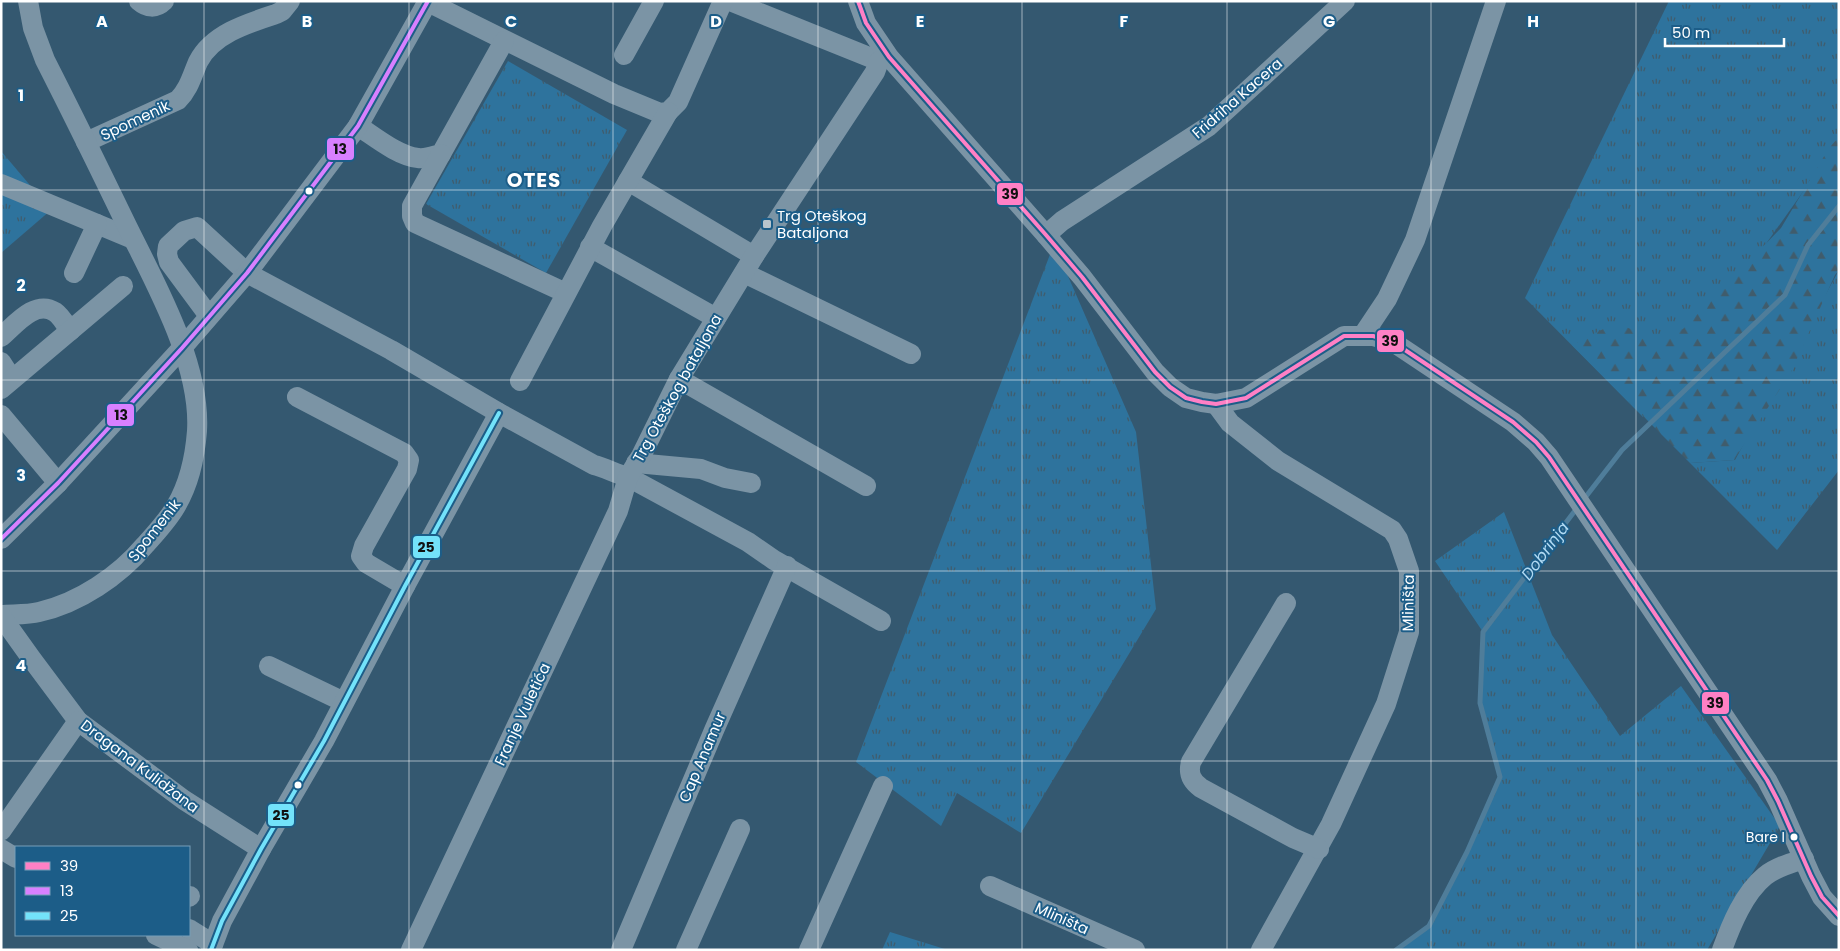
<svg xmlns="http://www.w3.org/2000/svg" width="1840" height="951" viewBox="0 0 1840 951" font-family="Poppins,sans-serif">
<defs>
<pattern id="grass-tufts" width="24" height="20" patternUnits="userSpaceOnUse" patternTransform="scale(1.25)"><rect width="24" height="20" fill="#2e739d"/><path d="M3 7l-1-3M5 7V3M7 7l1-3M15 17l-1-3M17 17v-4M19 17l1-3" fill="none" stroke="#405c6c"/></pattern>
<pattern id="forest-firs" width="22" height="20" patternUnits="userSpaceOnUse" patternTransform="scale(1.25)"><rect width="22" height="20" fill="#2e739d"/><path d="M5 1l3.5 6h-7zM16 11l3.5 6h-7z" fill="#405c6c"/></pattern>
</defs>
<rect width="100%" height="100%" fill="#345870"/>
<g fill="url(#grass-tufts)">
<polygon points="1669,1 1839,1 1839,141 1643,417 1525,298"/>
<polygon points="508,61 627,130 546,273 426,204"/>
<polygon points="1,151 51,210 1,253"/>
<polygon points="1054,244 1136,432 1156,609 1021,833 957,793 941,826 856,762"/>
<polygon points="1839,270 1839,470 1777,550 1690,463 1735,460"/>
<polygon points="1504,512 1552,635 1620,736 1681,686 1780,826 1707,950 1396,950 1429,926 1467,852 1500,777 1480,703 1483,632 1435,561"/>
<polygon points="890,932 948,950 882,950"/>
</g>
<polygon fill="url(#forest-firs)" points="1839,137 1839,270 1835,275 1791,372 1734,460 1690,463 1572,345 1615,323 1652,337 1683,329 1781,228 1829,148"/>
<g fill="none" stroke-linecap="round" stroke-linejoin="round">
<g stroke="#4f7d9a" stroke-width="5">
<polyline points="1584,499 1622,450 1785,295 1808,245 1839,206"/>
<polyline points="1396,950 1429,926 1467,852 1500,777 1480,703 1483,632 1577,508"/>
</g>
<g stroke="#7b94a5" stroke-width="20">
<path d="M139 1C147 8 156 9 164 1"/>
<polyline points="730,1 879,61"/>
<polyline points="858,1 866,23 889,57 1046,235 1082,277 1155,372 1170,387 1186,398 1202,402 1216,404 1246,398 1344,336 1373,336 1393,342 1513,422 1536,442 1549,457 1767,780 1778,801 1811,876 1822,897 1839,916"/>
<polyline points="428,2 614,94 660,113 668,112 678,102 723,1"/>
<polyline points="624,55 654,1"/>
<path d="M358 126C375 137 398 156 418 158 426 159 433 156 441 154L504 41"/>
<path d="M86 142 178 100C189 89 192 76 198 62 212 34 248 23 276 14L282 11 290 1"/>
<polyline points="441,154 412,206 412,216 415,223 566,293"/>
<polyline points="628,181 754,256"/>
<polyline points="1,184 133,239"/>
<polyline points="1046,235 1062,221 1209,126 1345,1"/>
<polyline points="590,247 716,318"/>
<polyline points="74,273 97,224"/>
<polyline points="744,273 911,354"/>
<path d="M209 316 169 262 167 254 168 246 184 231 197 227 247 273 391 350 499 413 594 465C606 468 616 474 628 477L748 542 774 560 881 621"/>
<polyline points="1363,335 1387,299 1415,240 1496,1"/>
<path d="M1 337C15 325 35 299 55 312 61 316 66 325 70 331"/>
<polyline points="1,362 12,379"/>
<polyline points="679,379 866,486"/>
<polyline points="520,381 602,226 668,112"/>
<polyline points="1,389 123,286"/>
<polyline points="297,397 404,453 409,460 407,469 364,546 361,556 366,563 405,586"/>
<polyline points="1216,404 1230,423 1278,461 1392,530 1398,539 1409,571 1409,632 1386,704 1331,824 1261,950"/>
<polyline points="1,415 58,483"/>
<polyline points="636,463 701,469 725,478 751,483"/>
<polyline points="1,539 58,483 182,348 247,273 358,126 428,1"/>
<path d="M1286 603 1191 762C1188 773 1191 781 1201 788L1293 838 1319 849"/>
<path d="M1 615C13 614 27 615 39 612 79 603 119 576 145 545 156 533 168 520 176 506 189 484 195 457 197 431 201 364 156 285 127 226 100 170 73 115 45 60L33 28 28 1"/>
<polyline points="1,616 31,658 78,721 184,800 261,849"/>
<polyline points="269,666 344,702"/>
<polyline points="1,831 78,721"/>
<polyline points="1,849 16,858"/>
<polyline points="990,886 1135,950"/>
<polyline points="189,897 190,896"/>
<polyline points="189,929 213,944"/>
<polyline points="156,935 188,950"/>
<polyline points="211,950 222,921 261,849 324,741 405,586 499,413"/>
<polyline points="411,950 618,511 628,477 641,456 679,379 754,256 875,72 879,61"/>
<polyline points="621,950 715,728 787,566"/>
<polyline points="686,950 740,829"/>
<polyline points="809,950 883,786"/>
<path d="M1722 950C1731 925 1744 893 1765 876 1776 867 1791 863 1804 859"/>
</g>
<g stroke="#1c5d88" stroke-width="8">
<polyline id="bus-1" points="858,1 866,23 889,57 1046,235 1082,277 1155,372 1170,387 1186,398 1202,402 1216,404 1246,398 1344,336 1373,336 1393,342 1513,422 1536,442 1549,457 1767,780 1778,801 1811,876 1822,897 1839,916"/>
</g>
<g stroke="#1c5d88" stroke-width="8">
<polyline id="bus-2" points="1,539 58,483 182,348 247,273 358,126 428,1"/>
</g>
<g stroke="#1c5d88" stroke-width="8">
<polyline id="bus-3" points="211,950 222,921 261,849 324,741 405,586 499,413"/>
</g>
<use href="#bus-1" stroke="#ff80c5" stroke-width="4"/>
<use href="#bus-2" stroke="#d880ff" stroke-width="4"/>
<use href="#bus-3" stroke="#73e2fa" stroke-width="4"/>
</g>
<path fill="none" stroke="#fff" stroke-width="1" stroke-opacity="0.55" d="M204 1V950M409 1V950M613 1V950M818 1V950M1022 1V950M1227 1V950M1431 1V950M1636 1V950M1 190H1839M1 380H1839M1 571H1839M1 761H1839"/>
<g fill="#fff" stroke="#1c5d88" stroke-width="2">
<circle cx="309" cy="191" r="4.5"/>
<circle cx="298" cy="785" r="4.5"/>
<circle cx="1794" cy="837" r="4.5"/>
</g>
<rect fill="#b8c5cd" stroke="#1c5d88" stroke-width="2" x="762" y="219" width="10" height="10" rx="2.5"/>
<g text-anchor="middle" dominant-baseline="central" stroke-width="4" stroke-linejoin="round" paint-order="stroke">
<g font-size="14" fill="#fff" stroke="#1c5d88" text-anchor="end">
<text x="1785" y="837">Bare I</text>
</g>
<g font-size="15" fill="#fff" stroke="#1c5d88">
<text transform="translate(1237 98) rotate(-41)">Fridriha Kacera</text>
<text transform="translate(135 120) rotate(-25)">Spomenik</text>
<text transform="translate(677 388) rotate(-61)">Trg Oteškog bataljona</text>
<text transform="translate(154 530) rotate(-52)">Spomenik</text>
<text transform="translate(1408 603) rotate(-89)">Mliništa</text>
<text transform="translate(522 714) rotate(-65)">Franje Vuletića</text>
<text transform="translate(702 757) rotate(-67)">Cap Anamur</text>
<text transform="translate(140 766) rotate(37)">Dragana Kulidžana</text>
<text transform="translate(1062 918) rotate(24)">Mliništa</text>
</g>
<g font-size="15" fill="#fff" stroke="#1c5d88" text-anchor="start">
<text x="777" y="215">Trg Oteškog<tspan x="777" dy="17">Bataljona</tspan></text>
</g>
<g font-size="16" font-style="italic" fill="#b1daf3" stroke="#1c5d88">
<text transform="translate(1545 551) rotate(-53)">Dobrinja</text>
</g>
<g font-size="20" font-weight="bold" letter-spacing="1" fill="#fff" stroke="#1c5d88">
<text x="534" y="180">OTES</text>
</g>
</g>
<g font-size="16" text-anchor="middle" font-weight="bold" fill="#fff" stroke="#1c5d88" stroke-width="4" stroke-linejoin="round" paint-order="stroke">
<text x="102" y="27">A</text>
<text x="307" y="27">B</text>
<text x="511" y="27">C</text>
<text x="716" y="27">D</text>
<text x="920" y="27">E</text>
<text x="1124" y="27">F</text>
<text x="1329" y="27">G</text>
<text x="1533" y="27">H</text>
<text x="21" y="101">1</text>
<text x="21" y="291">2</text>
<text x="21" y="481">3</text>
<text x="21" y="671">4</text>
</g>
<g stroke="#1c5d88" stroke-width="2">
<rect x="326" y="137" width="29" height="24" rx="5" fill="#d880ff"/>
<rect x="996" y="182" width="28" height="24" rx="5" fill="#ff80c5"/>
<rect x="1376" y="329" width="29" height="24" rx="5" fill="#ff80c5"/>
<rect x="106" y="403" width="29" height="24" rx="5" fill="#d880ff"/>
<rect x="412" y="535" width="29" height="24" rx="5" fill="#73e2fa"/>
<rect x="1701" y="691" width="29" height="24" rx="5" fill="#ff80c5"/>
<rect x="267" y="803" width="28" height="24" rx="5" fill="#73e2fa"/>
</g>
<g font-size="14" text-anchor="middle" font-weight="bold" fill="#111">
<text x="340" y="154">13</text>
<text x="1010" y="199">39</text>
<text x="1390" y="346">39</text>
<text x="121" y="420">13</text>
<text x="426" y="552">25</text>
<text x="1715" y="708">39</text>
<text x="281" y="820">25</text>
</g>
<rect width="1840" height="951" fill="none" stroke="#ffffff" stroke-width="5"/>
<rect x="15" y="846" width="175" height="90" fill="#1c5d88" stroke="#779eb8"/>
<rect x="25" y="862" width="25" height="8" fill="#ff80c5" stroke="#779eb8"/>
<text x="60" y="871" font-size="15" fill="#ffffff">39</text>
<rect x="25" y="887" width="25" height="8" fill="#d880ff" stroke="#779eb8"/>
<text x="60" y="896" font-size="15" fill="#ffffff">13</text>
<rect x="25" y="912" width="25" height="8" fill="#73e2fa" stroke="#779eb8"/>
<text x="60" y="921" font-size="15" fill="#ffffff">25</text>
<path d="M1665 38v8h119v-8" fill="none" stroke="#ffffff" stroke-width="2.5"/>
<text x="1672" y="38" font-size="15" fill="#ffffff" stroke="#1c5d88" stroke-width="4" paint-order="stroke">50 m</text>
</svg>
